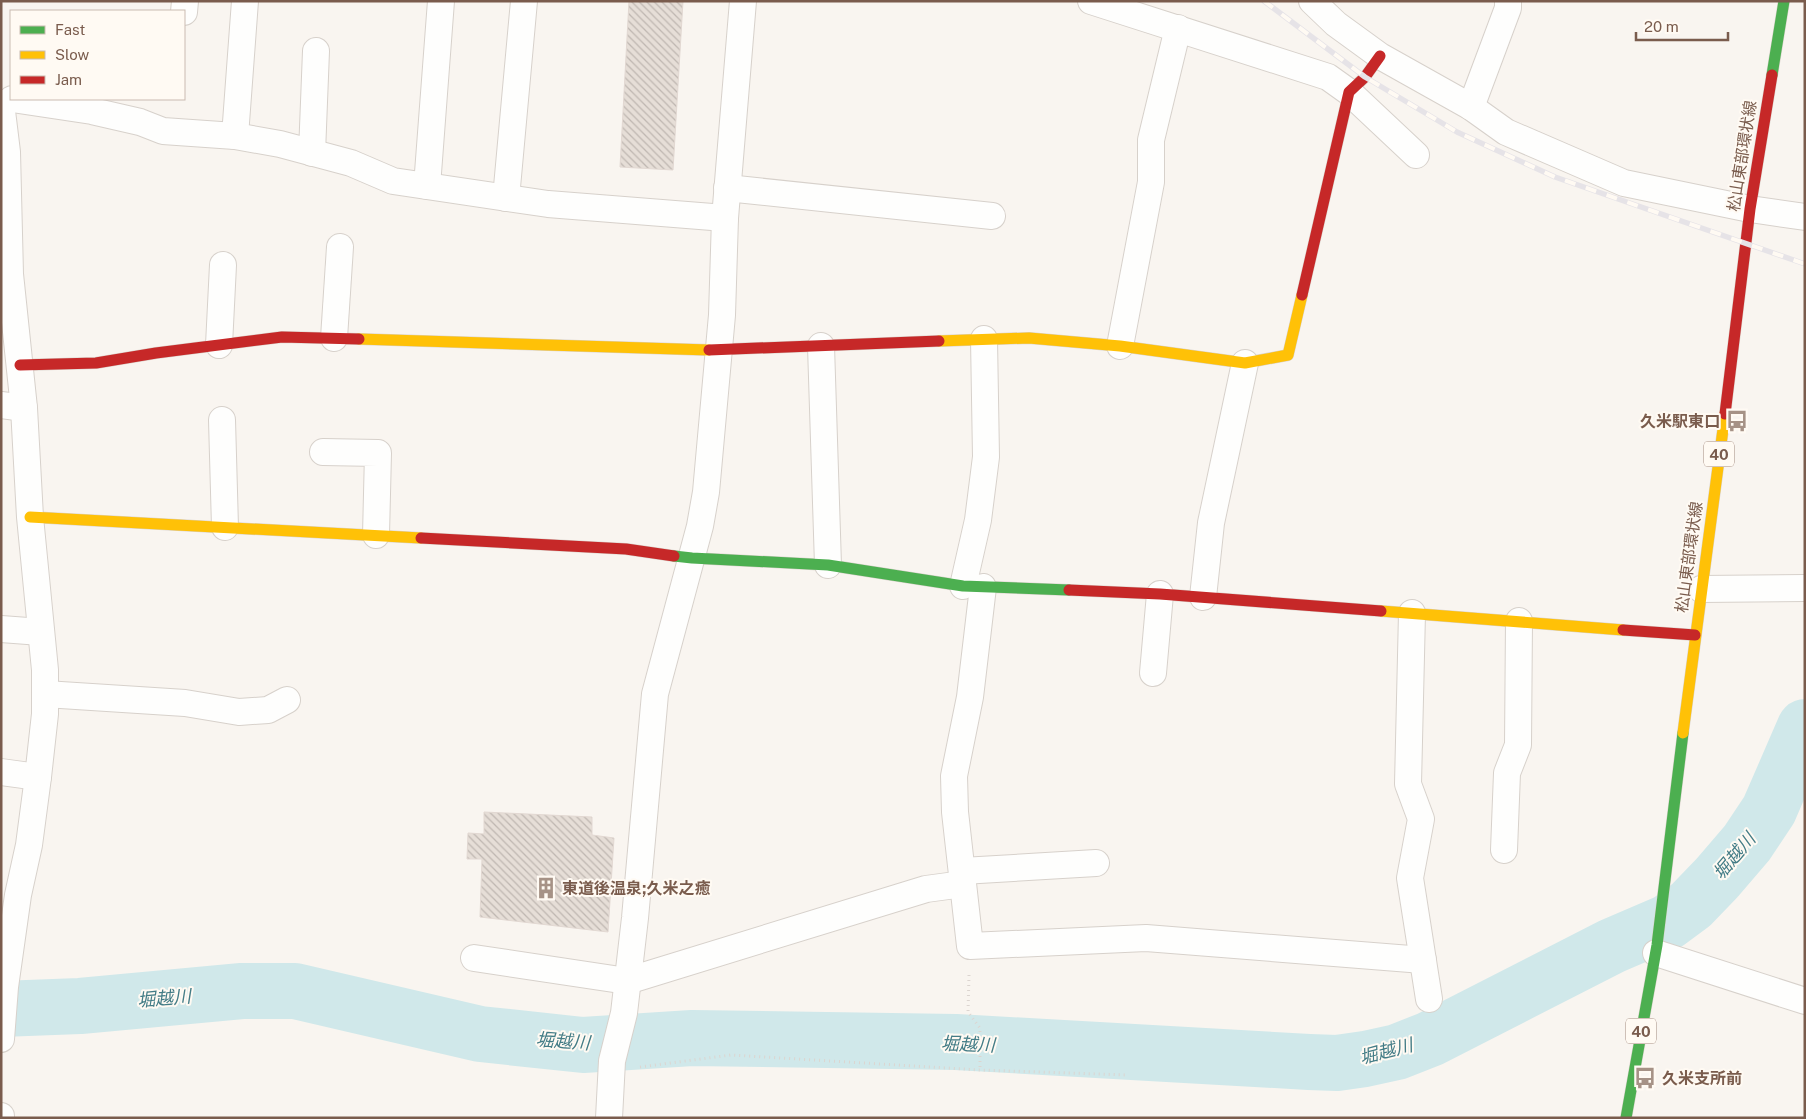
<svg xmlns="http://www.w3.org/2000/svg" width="1806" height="1119" viewBox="0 0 1806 1119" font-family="'Public Sans','Noto Sans JP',sans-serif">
<defs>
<pattern id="building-back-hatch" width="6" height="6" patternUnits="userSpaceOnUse" patternTransform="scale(1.25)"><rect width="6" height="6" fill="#e6ded7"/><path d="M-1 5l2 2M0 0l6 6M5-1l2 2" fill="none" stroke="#bfb7b1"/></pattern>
</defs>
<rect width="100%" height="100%" fill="#f9f5f0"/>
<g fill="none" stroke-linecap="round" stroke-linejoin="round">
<polyline stroke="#d0e8ea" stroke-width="56" points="1,1009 80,1006 242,991 295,991 480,1034 583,1045 692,1038 956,1042 1309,1062 1337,1063 1365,1059 1397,1052 1430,1039 1612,946 1668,922 1691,905 1717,878 1747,843 1769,810 1805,727"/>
</g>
<g fill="url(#building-back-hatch)" stroke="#e2d8d2">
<polygon points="629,1 683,1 673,170 620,167"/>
<polygon points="484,812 592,817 592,835 614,838 608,932 480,917 482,859 467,859 468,833 484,834"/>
</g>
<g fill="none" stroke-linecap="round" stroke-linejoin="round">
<g stroke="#d7d1cb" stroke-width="28">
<g id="street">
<polyline points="1091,1 1328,77 1349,92 1416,155"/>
<polyline points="1312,1 1336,24 1380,56 1471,107 1506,132 1624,183 1750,209 1805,217"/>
<polyline points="184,12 185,1"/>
<polyline points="12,99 92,111 140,122 163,131 235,136 280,144 351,163 393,181 548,204 725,218"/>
<polyline points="1,103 7,152 10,274 24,408 30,517 45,670 45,714 38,777 29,845 18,895 5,987 1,1039"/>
<polyline points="1471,107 1508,8 1508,1"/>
<polyline points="235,136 245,1"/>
<polyline points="312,153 316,51"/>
<polyline points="427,186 441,1"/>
<polyline points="727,188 992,216"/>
<polyline points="506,198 524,1"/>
<polyline points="334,338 340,247"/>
<polyline points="219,345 223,265"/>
<polyline points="821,346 828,565"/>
<polyline points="1120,346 1151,182 1151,140 1178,28"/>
<polyline points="1,405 24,408"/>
<polyline points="222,420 225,527"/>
<polyline points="323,452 378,453 376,535"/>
<polyline points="963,586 978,520 986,457 984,339"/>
<polyline points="983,587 970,697 954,776 955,812 970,946 1146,938 1423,960"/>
<polyline points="1701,589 1805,588"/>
<polyline points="1203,597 1211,523 1245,363"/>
<polyline points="1412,613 1408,784 1421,819 1410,878 1429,999"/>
<polyline points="1,629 41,632"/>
<polyline points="1153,673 1160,594"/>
<polyline points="45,694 185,703 239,712 268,710 287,700"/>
<polyline points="1,772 38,777"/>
<polyline points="1504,850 1507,773 1518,745 1519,621"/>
<polyline points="962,871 1096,863"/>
<polyline points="1656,953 1805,1001"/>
<polyline points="474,958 627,981 926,889 963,884"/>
<polyline points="1,1116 1,1118"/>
<polyline points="609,1118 612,1061 624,1013 635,918 655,694 700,526 706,492 722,315 725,218 743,1"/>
</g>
</g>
<g stroke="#d9d2cb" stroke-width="12">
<g id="fast">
<polyline points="1772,75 1784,1"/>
<polyline points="674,556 692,558 828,565 963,586 1069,590"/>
<polyline points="1626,1118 1657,945 1683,733"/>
</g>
</g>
<g stroke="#d9d2cb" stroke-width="12">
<g id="slow">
<polyline points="359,339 709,350"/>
<polyline points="939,341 1029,338 1120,346 1245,363 1288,355 1302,295"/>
<polyline points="30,517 421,538"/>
<polyline points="1381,611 1623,630"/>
<polyline points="1683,733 1725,414"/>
</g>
</g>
<g stroke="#d9d2cb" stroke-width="12">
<g id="jam">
<polyline points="1302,295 1349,92 1365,77 1380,56"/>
<polyline points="709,350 939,341"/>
<polyline points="20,365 96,363 156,353 282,337 359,339"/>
<polyline points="1725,414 1750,209 1772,75"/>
<polyline points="421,538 626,549 674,556"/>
<polyline points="1069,590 1160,594 1381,611"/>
<polyline points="1623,630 1695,635"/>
</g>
</g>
<g stroke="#dcd5d0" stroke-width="3" stroke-dasharray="1 4" stroke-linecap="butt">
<polyline points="969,975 968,1012 980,1028 980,1070"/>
<polyline points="640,1067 731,1055 980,1070 1128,1075"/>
</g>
<use href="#street" stroke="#fefefd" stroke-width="26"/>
<use href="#fast" stroke="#4caf50" stroke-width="11"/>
<use href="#slow" stroke="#ffc107" stroke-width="11"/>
<use href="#jam" stroke="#c62828" stroke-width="11"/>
<g stroke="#e6e3e7" stroke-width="5.5">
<polyline id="rail" points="1264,1 1365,77 1457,132 1555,177 1805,264"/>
</g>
<use href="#rail" stroke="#fffaf3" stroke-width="4" stroke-dasharray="11" stroke-linecap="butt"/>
</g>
<defs>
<g id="bus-bare" transform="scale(1.725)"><path d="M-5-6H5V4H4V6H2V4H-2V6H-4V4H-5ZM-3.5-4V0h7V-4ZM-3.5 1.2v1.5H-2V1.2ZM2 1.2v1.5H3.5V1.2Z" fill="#a69286" stroke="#fffaf3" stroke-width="2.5" paint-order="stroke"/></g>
<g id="building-bare" transform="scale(1.725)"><path d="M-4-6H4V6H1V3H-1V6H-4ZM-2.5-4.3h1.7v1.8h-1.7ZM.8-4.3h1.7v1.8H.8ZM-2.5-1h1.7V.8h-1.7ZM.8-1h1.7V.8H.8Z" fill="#a69286" stroke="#fffaf3" stroke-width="2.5" paint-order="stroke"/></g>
</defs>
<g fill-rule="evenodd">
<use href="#bus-bare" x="1737" y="421"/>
<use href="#building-bare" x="546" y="888"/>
<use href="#bus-bare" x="1645" y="1078"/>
</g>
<g text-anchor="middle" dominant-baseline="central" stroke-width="4" stroke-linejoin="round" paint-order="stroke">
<g fill="#fffaf3" stroke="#a28b7f" stroke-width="1">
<rect x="1704" y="441.5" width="30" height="25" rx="4"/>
<rect x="1626" y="1018.5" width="30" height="25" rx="4"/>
</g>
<g font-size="15" font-weight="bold" fill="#7a5c4d">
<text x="1719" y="454">40</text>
<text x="1641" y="1031">40</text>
</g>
<g font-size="16" fill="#7a5c4d" stroke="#fffaf3">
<text transform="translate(1742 156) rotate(-81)">松山東部環状線</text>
<text transform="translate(1689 557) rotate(-82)">松山東部環状線</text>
</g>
<g font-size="16" font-weight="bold" fill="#7a5c4d" stroke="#fffaf3" text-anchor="start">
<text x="1720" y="421" text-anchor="end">久米駅東口</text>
<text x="562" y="888">東道後温泉;久米之癒</text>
<text x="1662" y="1078">久米支所前</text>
</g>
<g font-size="18" font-style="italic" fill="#437c86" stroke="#fffaf3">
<text transform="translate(1734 856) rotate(-50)">堀越川</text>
<text transform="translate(164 998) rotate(-5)">堀越川</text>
<text transform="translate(563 1041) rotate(4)">堀越川</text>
<text transform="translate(968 1044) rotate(2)">堀越川</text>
<text transform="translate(1386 1051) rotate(-15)">堀越川</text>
</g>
</g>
<rect width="1806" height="1119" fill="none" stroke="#7a5c4d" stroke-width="5"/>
<rect x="10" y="10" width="175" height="90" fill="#fffaf3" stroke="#cabbb1"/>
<rect x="20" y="26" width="25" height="8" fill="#4caf50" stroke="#cabbb1"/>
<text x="55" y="35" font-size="15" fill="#7a5c4d">Fast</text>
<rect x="20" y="51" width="25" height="8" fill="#ffc107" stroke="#cabbb1"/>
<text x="55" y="60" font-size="15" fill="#7a5c4d">Slow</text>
<rect x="20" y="76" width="25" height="8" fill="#c62828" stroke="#cabbb1"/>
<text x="55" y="85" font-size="15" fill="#7a5c4d">Jam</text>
<path d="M1636 32v8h92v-8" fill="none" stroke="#7a5c4d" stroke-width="2.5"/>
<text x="1644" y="32" font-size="15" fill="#7a5c4d" stroke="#fffaf3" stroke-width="4" paint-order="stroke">20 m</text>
</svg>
